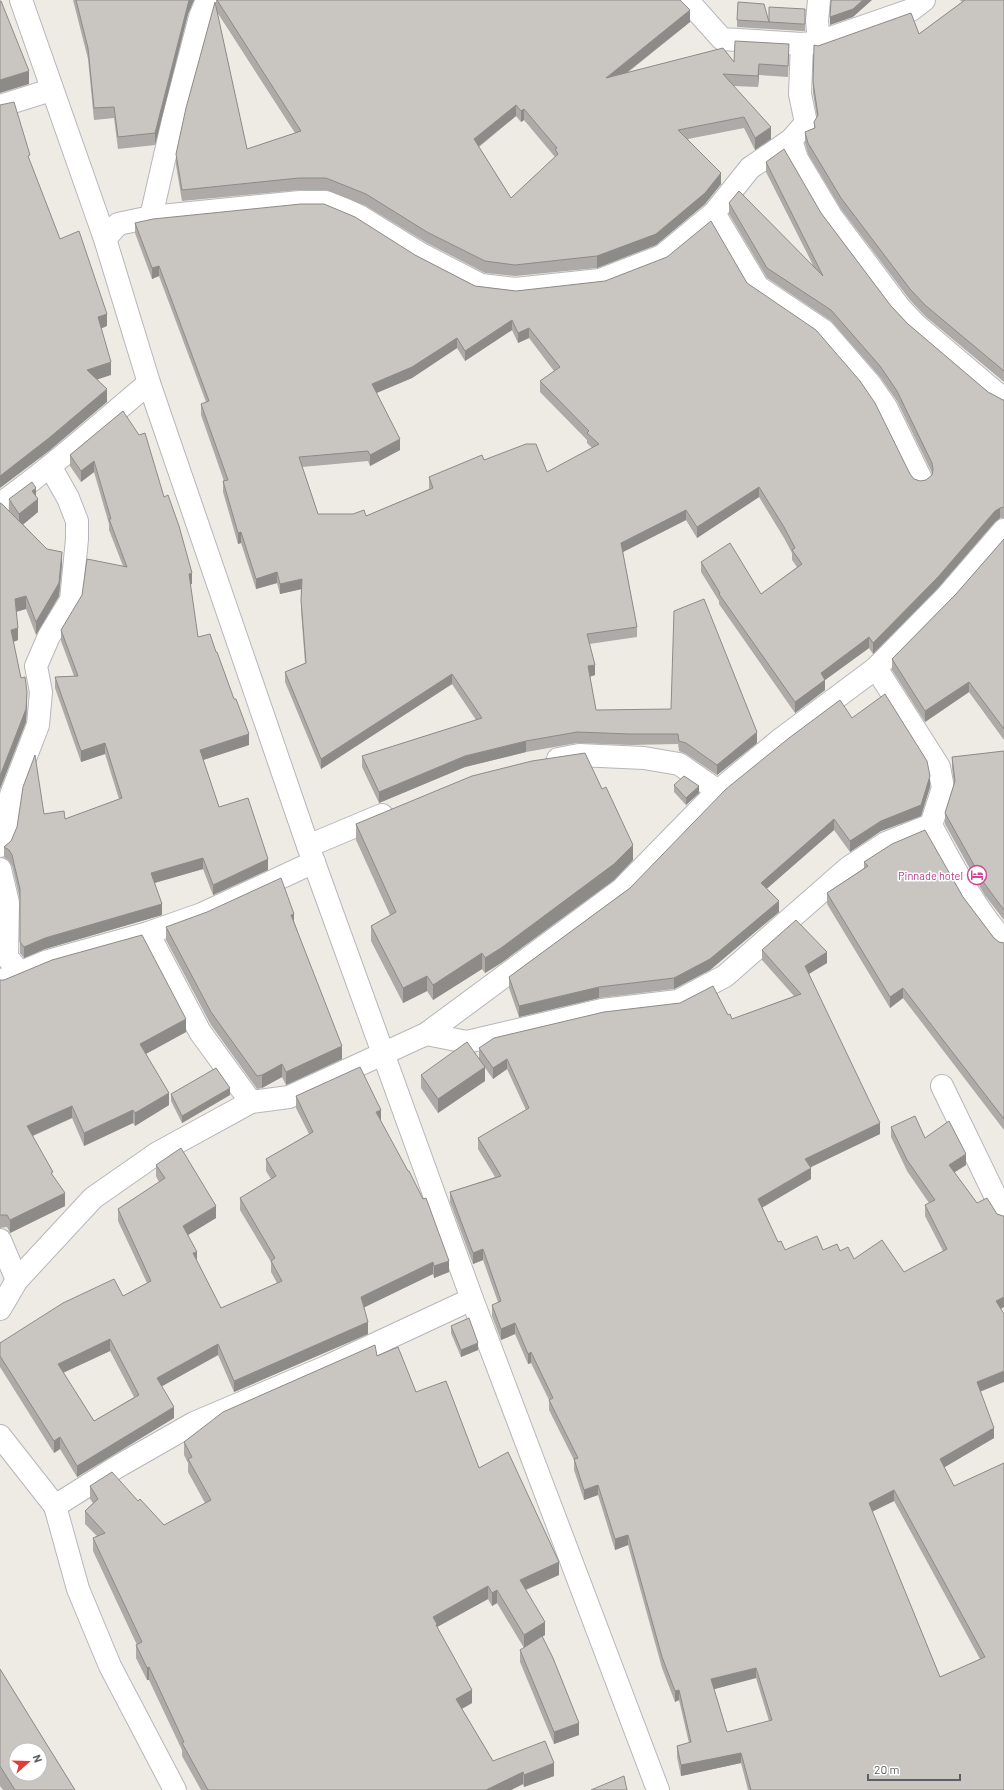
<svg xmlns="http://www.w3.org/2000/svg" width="1004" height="1790" viewBox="0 0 1004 1790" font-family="Barlow,sans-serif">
<rect width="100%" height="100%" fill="#eeebe4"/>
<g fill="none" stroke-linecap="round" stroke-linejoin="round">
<g stroke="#b5b7ba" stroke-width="24">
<g id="minor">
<polyline points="21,0 105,239 149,383 308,846 472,1299 658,1790"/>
<polyline points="687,0 722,39 802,44"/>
<polyline points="819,42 911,10 924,0"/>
<polyline points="0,106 51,90"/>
<polyline points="791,140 797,159 831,216 900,308 916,325 995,392 1004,398"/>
<polyline points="714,213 758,287 824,331 870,384 886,407 921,479"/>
<polyline points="151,217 300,202 326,202 342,208 361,217 421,254 481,285 515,289 600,280 662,256 714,213 750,168 791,140 806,123 800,94 802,44 819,42 817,21 819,0"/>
<polyline points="105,239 118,224 151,217 174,116 200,17 207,0"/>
<path d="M0 504C52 467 100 424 149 383"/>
<path d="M876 668 939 767 943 788 931 825C951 863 976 910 1004 941"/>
<polyline points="558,759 579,755 644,758 679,764 718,791"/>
<polyline points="0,846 6,833 11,795 38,725 41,692 36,666 49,636 71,600 77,539 77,521 68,498 50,466"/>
<polyline points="308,846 382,815"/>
<polyline points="0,869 8,903 7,957 20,973"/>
<polyline points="148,933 200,1032 251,1102"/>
<polyline points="0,981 48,961 148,933 202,914 314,862"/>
<polyline points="426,1034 467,1042 602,1010 678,1001 725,976 848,868 886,843 931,825"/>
<polyline points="942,1086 1004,1214"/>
<polyline points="0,1240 17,1280"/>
<polyline points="0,1309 17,1280 93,1198 156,1154 251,1102 289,1097 426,1034 622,889 718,791 781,739 876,668 947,596 1004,530"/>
<polyline points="0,1436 55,1506 78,1589 110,1666 175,1790"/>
<polyline points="55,1506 117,1467 194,1423 326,1367 472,1299"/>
</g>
</g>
<use href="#minor" stroke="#fff" stroke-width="22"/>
</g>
<g fill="#adaaa7" fill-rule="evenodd">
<polygon points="73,0 194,0 188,14 155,145 118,149 114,118 94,120 88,59"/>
<path d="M216 0H680L690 22 627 73 789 56 788 77 759 75 758 87 734 86 771 139 755 150 744 128 688 139 721 184 705 204 656 245 597 268 515 276 485 273 427 243 366 206 326 190H299L182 201 176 165V154L216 8ZM217 12 295 133 247 149ZM516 116 521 122 524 120 555 157 511 198 479 147Z"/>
<polygon points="960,0 1004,0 1004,382 925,316 910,300 841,209 808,154 805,143 805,132 814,128 814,122 817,118 813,93 813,82 818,46 919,34 962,2"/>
<polygon points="805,9 805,31 802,31 737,27 737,20 769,22"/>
<path d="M766 162 821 213 891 306 908 324 988 392 1003 400H1004V518H1000L995 522 938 588 873 654 869 648 825 680V690L795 713 719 604V601L701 572V562L761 594 797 567 792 560V553L784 538 759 497 697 538 686 520 623 552 637 627V637L589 644 595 675 590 677 596 710 757 743 717 775 686 754 679 751 678 744 630 745 577 743 526 752 465 767 379 803 362 767V756L476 720 452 684 321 769 285 682V672L305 663 301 610V589L280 594 277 583 256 589 241 543 238 544 223 492V481H224L201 415V404L206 402 159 276 152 279 135 233V223L415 255 475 286 516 291 747 283 910 474 914 479 920 481 926 480 932 475V473L897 401 880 377 831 321 767 278 729 214V203L813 265 766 172ZM512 330 518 343 529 338 554 371 540 381V392L587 440V443L592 448 547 472 484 460 429 477V489L366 516 318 514 302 467 368 461 370 466 400 450 376 393 412 378 457 348 465 361Z"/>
<polygon points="123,411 164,497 192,584 190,584 198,637 216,652 249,745 203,760 219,807 268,870 213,895 203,869 154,883 162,915 45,949 24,958 20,953 20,900 12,866 9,861 4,857 4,847 44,814 65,819 119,799 105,754 81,762 55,688 55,677 74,676 61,641 61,630 123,566 109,530 109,524 94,472 81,482 70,466 70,455"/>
<polygon points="36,497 38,512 23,524 62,565 59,596 36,635 26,609 16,612 18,640 13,642 27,705 26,722 0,789 9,499"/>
<polygon points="1004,539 1004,740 969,692 925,722 892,670 892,659 956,594"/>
<polygon points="852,718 930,787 921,816 881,831 850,852 834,830 766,889 779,912 710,970 674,989 599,998 519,1017 509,988 509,977 630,888"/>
<polygon points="1004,751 1004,920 984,894 945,824 945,813 954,784 952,768 952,757"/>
<polygon points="674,785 699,793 686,805 674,792"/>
<polygon points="356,824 633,860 614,880 501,963 485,973 482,969 433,1000 427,991 403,1003 371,941 371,926 390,915 356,840"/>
<polygon points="864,862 963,897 994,938 999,942 1004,943 1004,1130 903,998 890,1008 827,904 827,893 864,868"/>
<polygon points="294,921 342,1059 286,1085 282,1077 262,1088 257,1089 211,1025 166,940 166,927"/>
<path d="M762 950 827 963 809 974 880 1134 810 1167 811 1179 762 1207 778 1242 785 1250H823L840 1251 854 1259 904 1272 943 1251 925 1216V1205L929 1203 907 1171 891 1137V1127L925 1138 966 1165 954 1172 977 1203 997 1214 1003 1216H1004V1307L1001 1309 980 1391 994 1438 944 1467 954 1486 1004 1463V1790H748L741 1763 681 1776 677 1757V1746L689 1743 679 1700 675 1702 662 1668 628 1545 615 1550 598 1495 584 1500 574 1470V1460L549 1410V1400L531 1363 528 1364 515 1334 501 1340 492 1316V1305L498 1302 483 1260 473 1264 450 1202V1192L495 1177 478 1149V1138L526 1110 507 1069 493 1079 483 1065 485 1081 438 1113 421 1088V1075L479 1059V1048L728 1015 732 1019 794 996 762 960ZM894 1501 980 1659 940 1677 872 1512ZM756 1678 769 1721 727 1732 714 1689Z"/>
<polygon points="0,980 186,1032 146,1054 169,1105 135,1126 133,1123 84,1146 72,1118 33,1136 53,1176 65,1206 10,1233 7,1227 0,1228"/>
<polygon points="171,1094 230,1095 182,1123 171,1101"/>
<path d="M296 1096 381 1121 449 1272 434 1278 433 1274 364 1307 368 1334 234 1392 218 1355 162 1386 174 1418 77 1477 60 1449 54 1453 0 1367V1343L123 1296 147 1283 118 1221V1209L159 1182 156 1176V1165L216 1218 188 1235 197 1261 221 1308 277 1283 271 1272V1262L240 1210V1198L271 1179 266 1171V1159L309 1134 296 1108ZM110 1351 134 1397 94 1421 63 1373Z"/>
<polygon points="451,1326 478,1350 461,1357 451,1333"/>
<polygon points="377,1356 416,1392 479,1468 559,1575 526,1590 545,1635 542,1637 579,1735 554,1744 520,1662 520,1650 524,1648 497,1603 492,1606 488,1599 437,1627 437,1628 472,1703 462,1709 493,1761 554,1776 524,1787 523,1784 511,1790 201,1790 182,1756 182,1750 149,1680 147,1680 136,1658 136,1645 137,1645 93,1551 93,1538 97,1536 85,1524 85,1511 93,1503 90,1499 90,1486 138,1501 164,1525 205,1503 188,1472 188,1463 184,1455 184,1442"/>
<polygon points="0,1669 75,1790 3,1790 0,1786"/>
</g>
<g fill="#8d8b88">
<polygon points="189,0 194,0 188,14 155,145 155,133"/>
<polygon points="863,0 872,0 853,17 830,25 830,17"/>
<polygon points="690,10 690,22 606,89 606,78"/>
<polygon points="759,64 759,75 758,87 758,76"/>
<polygon points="29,71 29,84 0,93 0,80"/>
<polygon points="516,105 516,116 474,150 474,139"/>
<polygon points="524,109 524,120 521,122 521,111"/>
<polygon points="771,127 771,139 755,150 755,138"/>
<polygon points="721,173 721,184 705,204 656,245 597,268 597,256"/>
<polygon points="159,266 159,276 152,279 152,268"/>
<polygon points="107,314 107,326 98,330 98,317"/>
<polygon points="512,320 512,330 465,361 465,351"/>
<polygon points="529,328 529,338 518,343 518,333"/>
<polygon points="457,338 457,348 412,378 372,395 372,384"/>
<polygon points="111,362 111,375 87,383 87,370"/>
<polygon points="107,389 107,402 49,451 0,488 0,476"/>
<polygon points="400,439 400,450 370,466 370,455"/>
<polygon points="94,461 94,472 81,482 81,471"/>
<polygon points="759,487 759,497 697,538 697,527"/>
<polygon points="36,488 36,500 38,499 38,512 19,528 19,514 32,491"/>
<polygon points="1000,508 1000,518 995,522 938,588 873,654 873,643 995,511"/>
<polygon points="686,510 686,520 621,553 621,543"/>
<polygon points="241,532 241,543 238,544 238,533"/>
<polygon points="62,552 62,565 59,596 36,635 36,622"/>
<polygon points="277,572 277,583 256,589 256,579"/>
<polygon points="192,573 192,584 189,585 189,574"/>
<polygon points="302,579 302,589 280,594 280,584"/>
<polygon points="26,596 26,609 15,612 15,599"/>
<polygon points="18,628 18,640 11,643 11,630"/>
<polygon points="869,637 869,648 825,680 825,690 795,713 795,702 821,673"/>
<polygon points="595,665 595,675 588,677 588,666"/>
<polygon points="452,674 452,684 321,769 321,759"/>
<polygon points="969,682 969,692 925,722 925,711"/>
<polygon points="27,692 27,705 26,722 0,789 0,776"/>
<polygon points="757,732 757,743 717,775 717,765"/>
<polygon points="249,734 249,745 200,761 200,750"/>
<polygon points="526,741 526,752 465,767 379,803 379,792 465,756"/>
<polygon points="105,743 105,754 81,762 81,751"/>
<polygon points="930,776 930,787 921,816 881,831 850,852 850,841"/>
<polygon points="699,786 699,793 686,805 686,798"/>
<polygon points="834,819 834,830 761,894 761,883"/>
<polygon points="633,845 633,860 614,880 501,963 485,973 485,958"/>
<polygon points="203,858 203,869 151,884 151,873"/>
<polygon points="268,859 268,870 213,895 213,885"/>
<polygon points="779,901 779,912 710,970 674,989 674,978"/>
<polygon points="162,904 162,915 45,949 24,958 24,947 45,938"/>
<polygon points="294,914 294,927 291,915"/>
<polygon points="827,952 827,963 805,976 805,966"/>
<polygon points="482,953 482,969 433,1000 433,985"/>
<polygon points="427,976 427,991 403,1003 403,988"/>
<polygon points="599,987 599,998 519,1017 519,1006"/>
<polygon points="903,988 903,998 890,1008 890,997"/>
<polygon points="186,1019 186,1032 140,1057 140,1044"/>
<polygon points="342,1046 342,1059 286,1085 286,1072"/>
<polygon points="507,1059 507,1069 493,1079 493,1068"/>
<polygon points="282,1064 282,1077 262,1088 262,1075"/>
<polygon points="485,1067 485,1081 438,1113 438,1099"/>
<polygon points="230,1088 230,1095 182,1123 182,1116"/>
<polygon points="169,1093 169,1105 135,1126 135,1113"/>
<polygon points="72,1106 72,1118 27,1138 27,1126"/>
<polygon points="133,1110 133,1123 84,1146 84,1133"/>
<polygon points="381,1110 381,1121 376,1112"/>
<polygon points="880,1123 880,1134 805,1170 805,1159"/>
<polygon points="966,1154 966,1165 949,1176 949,1165"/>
<polygon points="811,1168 811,1179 758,1210 758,1199"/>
<polygon points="65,1193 65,1206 10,1233 10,1220"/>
<polygon points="216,1206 216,1218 183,1238 183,1226"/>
<polygon points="483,1249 483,1260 473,1264 473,1253"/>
<polygon points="197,1252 197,1263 193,1253"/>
<polygon points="449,1261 449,1272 434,1278 434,1266"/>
<polygon points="433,1262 433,1274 361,1309 361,1297"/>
<polygon points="1004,1297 1004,1307 996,1311 996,1301"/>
<polygon points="368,1322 368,1334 234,1392 234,1381"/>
<polygon points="515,1323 515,1334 501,1340 501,1329"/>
<polygon points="110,1339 110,1351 58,1375 58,1364"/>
<polygon points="478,1343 478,1350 461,1357 461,1350"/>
<polygon points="218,1344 218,1355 157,1389 157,1378"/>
<polygon points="531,1352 531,1363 528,1364 528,1354"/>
<polygon points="1004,1371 1004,1382 977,1393 977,1382"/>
<polygon points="174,1407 174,1418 77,1477 77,1466"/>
<polygon points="994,1428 994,1438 940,1470 940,1459"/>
<polygon points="60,1437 60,1449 54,1453 54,1441"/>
<polygon points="598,1485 598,1495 584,1500 584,1490"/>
<polygon points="894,1490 894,1501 869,1513 869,1503"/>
<polygon points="628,1535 628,1545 615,1550 615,1539"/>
<polygon points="559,1562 559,1575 520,1592 520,1580"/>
<polygon points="488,1586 488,1599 437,1627 437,1637 433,1617"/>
<polygon points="497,1590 497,1603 492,1606 492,1593"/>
<polygon points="545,1622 545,1635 524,1648 524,1635"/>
<polygon points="149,1667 149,1680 147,1680 147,1668"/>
<polygon points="756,1668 756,1678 711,1690 711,1679"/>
<polygon points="472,1690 472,1703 456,1712 456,1699"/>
<polygon points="679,1690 679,1700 675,1702 675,1691"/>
<polygon points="579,1723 579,1735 554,1744 554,1732"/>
<polygon points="741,1753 741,1763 681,1776 681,1765"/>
<polygon points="554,1763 554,1776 524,1787 524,1775"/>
<polygon points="523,1772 523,1784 511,1790 486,1790"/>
</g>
<g fill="#c9c6c2" stroke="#8d8b88" fill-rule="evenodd">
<polygon points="76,0 189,0 155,133 118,137 114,107 94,108 88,48"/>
<path d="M217 0H680L690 10 606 78 723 48 734 62 735 41 789 44 788 66 759 64 758 76 723 74 771 127 755 138 744 117 678 130 721 173 705 193 656 234 597 256 515 265 485 261 427 232 366 194 326 178H299L182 190 176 154 186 108 215 2 247 149 301 131ZM516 105 521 111 524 109 557 148 555 149 558 154 511 198 474 139Z"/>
<polygon points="831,0 863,0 853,9 830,17"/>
<polygon points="965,0 1004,0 1004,371 925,305 910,289 841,198 808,143 805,132 815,128 814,122 818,115 813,82 814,45 818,46 911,13 919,34"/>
<polygon points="0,1 1,1 29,71 0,80"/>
<polygon points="738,2 764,4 769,22 769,7 805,9 805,24 802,24 737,20"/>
<polygon points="14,102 30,155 28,156 60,239 79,231 107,314 98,317 111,362 87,370 107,389 49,438 0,476 0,105"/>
<path d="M784 149 821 213 891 306 908 324 988 392 1003 400H1004V507L1000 508 995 511 938 577 873 643 869 637 821 673 825 680 795 702 719 594 720 593 701 562 730 543 761 594 802 564 792 550 795 548 784 527 759 487 697 527 686 510 621 543 637 627 587 634 595 665 588 666 596 710 671 709 674 611 704 599 757 732 717 765 686 743 679 741 678 734H630L577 732 526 741 465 756 379 792 362 756 482 718 452 674 321 759 285 672 306 663 301 600 302 579 280 584 277 572 256 579 241 532 238 533 223 481 228 480 201 404 209 401 159 266 152 268 135 223 153 219 301 204H324L355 217 415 255 475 286 516 291 605 281 667 257 711 221 747 283 816 330 860 381 875 403 910 474 914 479 920 481 926 480 932 475 933 469 932 463 897 391 880 366 831 310 767 268 729 203 739 191 823 276 766 162ZM512 320 518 333 529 328 560 367 540 381 589 431 587 433 599 444 547 472 536 444H526L484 460 482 455 429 477 433 488 366 516 364 510 353 514H318L299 457 368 451 370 455 400 439 372 384 412 367 457 338 465 351Z"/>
<polygon points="123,411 139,435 145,433 164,497 168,495 179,526 192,573 189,574 198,637 210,634 216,652 217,652 234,699 236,699 249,734 200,750 219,807 248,798 268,859 213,885 203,858 151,873 162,904 45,938 24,947 20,942 20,889 12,855 9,850 4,847 11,841 17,827 23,787 35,755 44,814 64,811 65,819 122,798 105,743 81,751 55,677 78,676 61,630 82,595 87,559 127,567 109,519 111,519 94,461 81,471 70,455"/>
<polygon points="32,482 36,488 32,491 38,499 19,514 9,499"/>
<polygon points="0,503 2,504 47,549 62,552 59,583 36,622 26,596 15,599 18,628 11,630 21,678 25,677 27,692 26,709 0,776"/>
<polygon points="1004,539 1004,729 969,682 925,711 892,659 956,594"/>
<polygon points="885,694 927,761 930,776 921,805 881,821 850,841 834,819 761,883 779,901 710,959 674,978 599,987 519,1006 509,977 630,888 726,789 789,738 840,700 852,718"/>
<polygon points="1004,751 1004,910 984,883 945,813 955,781 952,757"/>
<polygon points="585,753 602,789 606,787 633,845 614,864 501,948 485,958 482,953 433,985 427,976 403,988 371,926 396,912 356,824 472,776 532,761"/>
<polygon points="684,776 699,786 686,798 674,785"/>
<polygon points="925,830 963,897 994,938 999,942 1004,943 1004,1119 903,988 890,997 827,893 868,866 864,862 892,844"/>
<polygon points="281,878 294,914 291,915 342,1046 286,1072 282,1064 262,1075 257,1076 211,1012 166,927 207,912"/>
<path d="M796 920 827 952 805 966 880 1123 805 1159 811 1168 758 1199 778 1242 781 1241 785 1250 817 1236 823 1250 837 1244 840 1251 848 1247 854 1259 882 1240 904 1272 947 1249 925 1205 935 1200 907 1160 891 1127 915 1116 925 1138 949 1121 966 1154 949 1165 977 1203 987 1198 997 1214 1003 1216H1004V1297L996 1301 1004 1314V1371L977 1382 994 1428 940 1459 954 1486 1004 1463V1790H751L741 1753 681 1765 677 1746 691 1742 679 1690 675 1691 662 1657 628 1535 615 1539 598 1485 584 1490 574 1459 578 1458 549 1400 553 1398 531 1352 528 1354 515 1323 501 1329 492 1305 501 1301 483 1249 473 1253 450 1192 501 1176 478 1138 529 1108 507 1059 493 1068 479 1048 494 1038 604 1012 680 1003 713 986 728 1015 730 1014 732 1019 801 994 762 950ZM894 1490 985 1657 940 1677 869 1503ZM756 1668 772 1720 727 1732 711 1679Z"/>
<polygon points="142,935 186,1019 140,1044 169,1093 135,1113 133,1110 84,1133 72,1106 27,1126 53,1172 51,1173 65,1193 10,1220 7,1215 0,1215 0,980 4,980 52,960"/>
<polygon points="467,1042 485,1067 438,1099 421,1075"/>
<path d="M360 1067 381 1110 376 1112 408 1171H409L423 1199 426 1198 449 1261 434 1266 433 1262 361 1297 368 1322 234 1381 218 1344 157 1378 174 1407 77 1466 60 1437 54 1441 0 1356V1343L63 1303 114 1279 123 1296 151 1281 118 1209 165 1178 156 1165 181 1148 216 1206 183 1226 197 1252 193 1253 221 1308 282 1281 271 1261 275 1258 240 1198 276 1176 266 1159 313 1132 296 1096ZM110 1339 139 1395 94 1421 58 1364Z"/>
<polygon points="216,1068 230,1088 182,1116 171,1094"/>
<polygon points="469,1318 478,1343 461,1350 451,1326"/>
<polygon points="375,1345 377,1356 398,1347 416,1392 446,1381 479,1468 508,1452 559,1562 520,1580 545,1622 524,1635 497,1590 492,1593 488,1586 433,1617 437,1624 436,1625 472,1690 456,1699 493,1761 545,1741 554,1763 524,1775 523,1772 486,1790 208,1790 182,1743 184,1742 149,1667 147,1668 136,1645 142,1642 93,1538 105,1533 85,1511 98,1499 90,1486 112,1472 138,1501 140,1499 164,1525 211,1500 188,1459 192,1457 184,1442 223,1412"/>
<polygon points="542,1636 553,1658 579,1723 554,1732 520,1650"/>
<path d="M0 1669 75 1790H15L0 1766ZM16 1750H40V1774H16Z"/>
<polygon points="624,1776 627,1790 591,1790"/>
</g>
<defs>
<g id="hotel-ring" transform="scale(1)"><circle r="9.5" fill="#fff" stroke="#d1479c" stroke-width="1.5"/><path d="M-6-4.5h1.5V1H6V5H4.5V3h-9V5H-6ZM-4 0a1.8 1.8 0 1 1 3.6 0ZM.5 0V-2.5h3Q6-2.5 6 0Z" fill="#d1479c"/></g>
</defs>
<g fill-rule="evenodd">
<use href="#hotel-ring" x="977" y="875"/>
</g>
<g text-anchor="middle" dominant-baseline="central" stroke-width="3" stroke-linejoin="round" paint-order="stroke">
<g font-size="11" fill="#b23c85" stroke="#fff" text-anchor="end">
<text x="963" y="875">Pinnade hotel</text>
</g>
</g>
<g transform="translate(28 1762) rotate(70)"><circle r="19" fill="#ffffff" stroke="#bebfc1"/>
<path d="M0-3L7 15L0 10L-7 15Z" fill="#de3e3a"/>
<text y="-6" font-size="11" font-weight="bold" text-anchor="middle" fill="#5c6064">N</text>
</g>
<path d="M868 1774v6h92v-6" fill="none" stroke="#5c6064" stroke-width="2"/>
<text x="874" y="1774" font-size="12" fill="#5c6064" stroke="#ffffff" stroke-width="3" paint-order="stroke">20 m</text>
</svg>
